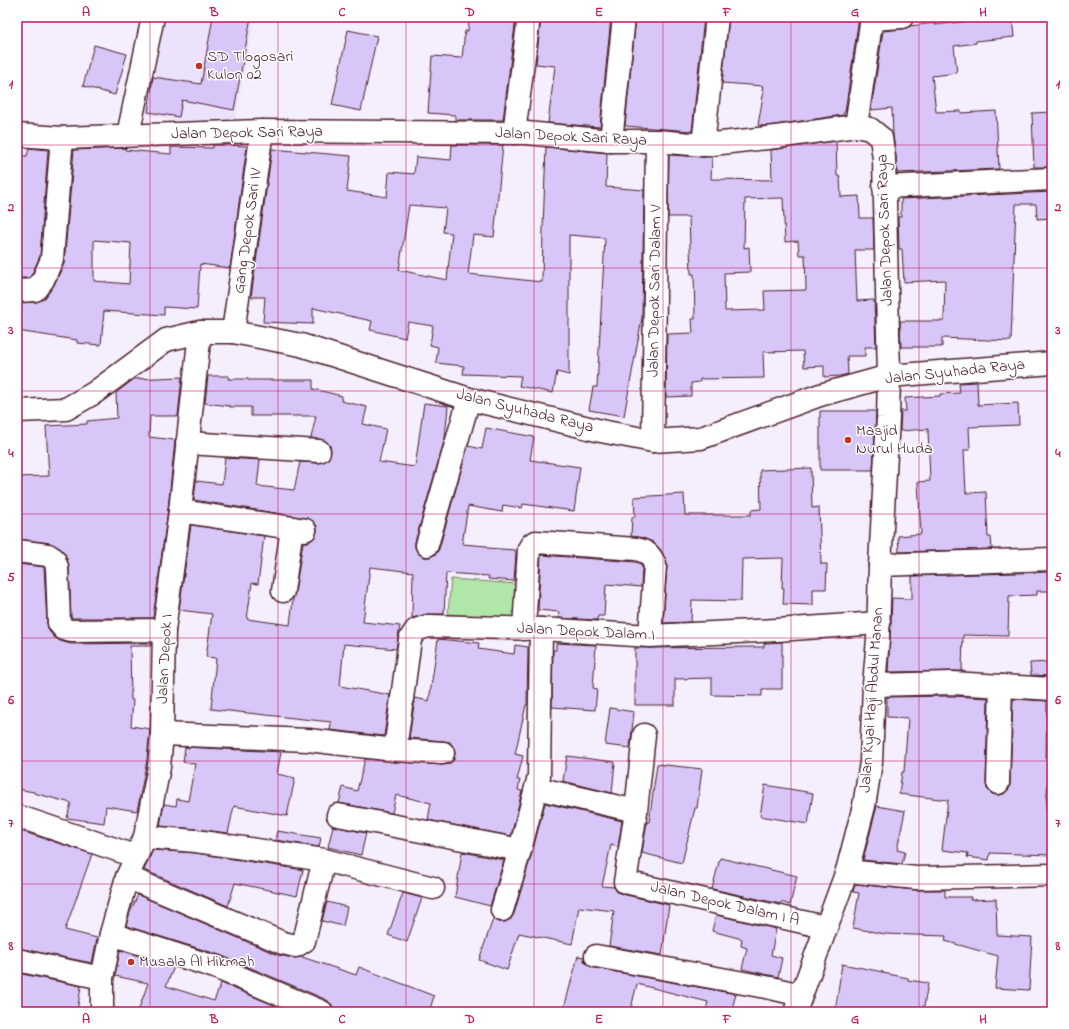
<svg xmlns="http://www.w3.org/2000/svg" width="1069" height="1029" font-family="'Indie Flower',sans-serif">
  <style>
    .built { fill: #ece2fc }
    .green { fill: #b1e6a9; stroke: #7e826a }
    .building { fill: #d9c6f8; stroke: #4a1f2b; fill-rule: evenodd }
    .lines { fill: none; stroke-linecap: round; stroke-linejoin: round }
    .street-casing { stroke: #4a1f2b; stroke-width: 25 }
    .secondary-casing { stroke: #4a1f2b; stroke-width: 25 }
    .street { stroke: #fff; stroke-width: 22 }
    .secondary { stroke: #fff; stroke-width: 22 }
    .grid { fill: none; stroke: #c2185b; stroke-width: 1; stroke-opacity: 0.55 }
    .poi-dot { fill: #c8321e; stroke: #fff; stroke-width: 1.5 }
    .labels { text-anchor: middle; dominant-baseline: central; stroke-width: 3; stroke-linejoin: round; paint-order: stroke }
    .poi-label { font-size: 16px; fill: #4a1f2b; stroke: #fff; text-anchor: start }
    .street-label { font-size: 16px; fill: #4a1f2b; stroke: #fff }
    .neatline { fill: none; stroke: #c2185b; stroke-width: 1.5 }
    .grid-label { font-size: 13px; text-anchor: middle; font-weight: bold; fill: #c2185b }
  </style>
  <rect width="100%" height="100%" fill="#f4eefd"/>
  <filter id="ink" filterUnits="userSpaceOnUse"><feTurbulence type="fractalNoise" baseFrequency=".025" numOctaves="2"/><feDisplacementMap in="SourceGraphic" scale="8" xChannelSelector="R" yChannelSelector="G"/><feConvolveMatrix kernelMatrix="1 2 1 2 8 2 1 2 1" color-interpolation-filters="sRGB"/></filter>
  <g filter="url(#ink)">
    <path class="built" d="M162 17H254L233 131 144 114Z"/>
    <path class="green" d="M451 579 517 584 514 619 448 614Z"/>
    <g class="building">
      <path d="M213 17H251L234 110 182 100 179 117 148 112 153 77 201 84Z"/>
      <path d="M469 17H516L503 120H455V115L428 113 432 56 462 58 465 31H468Z"/>
      <path d="M541 17H611L600 127 548 123 555 66 536 64Z"/>
      <path d="M636 17H704L692 131 625 126Z"/>
      <path d="M729 17H859L845 112H844L843 115 774 125 764 126 758 125 764 90H762L763 86 722 83Z"/>
      <path d="M1004 17H1012L1014 37 976 41V43L954 46 957 73 932 76 936 112 961 111V113L996 111 999 169 897 173 896 156 893 135 892 108 871 110 883 31 903 29 910 26 935 23V25Z"/>
      <path d="M348 30 377 36 361 111 332 105Z"/>
      <path d="M94 45 127 54 115 95 83 86Z"/>
      <path d="M1052 112V167H1034L1032 113Z"/>
      <path d="M836 141 837 176H840L841 197 859 196 860 218H873L874 250H855L857 301 874 300 876 347H865V356H847L848 374 840 376 824 377V366L804 367 803 351 763 352 764 378 700 379V382L691 383V396L666 397 667 334 693 333 692 319H695L694 274H691L689 217H668L669 155 702 157H712L711 179 772 180 771 150ZM783 198 785 242 798 241 799 255H805L806 290 764 291 765 310 725 311 724 273 750 272 749 247 744 248 745 199Z"/>
      <path d="M213 145H229L247 146 230 268 200 264 197 309 164 307V315L104 311 101 345 77 343V340L17 331V303L36 302 45 298 54 285 64 264 74 150 125 148V150L171 154V147L213 148ZM94 240 131 243 129 284 94 281Z"/>
      <path d="M452 145H503L494 237 473 235 468 274 542 282 543 228 546 147 607 153 606 187 644 190 642 318 624 416 589 410 593 387H597L605 238 569 235V375L557 372 553 393 519 386 521 376 463 374 464 366 436 363 438 347 430 345 433 326 408 322 405 338 370 330 372 321 313 308V324L263 322 265 297H251L272 149 351 156 347 191 387 197 389 172 414 174 416 157 451 160ZM409 205 446 208 443 232 452 233 447 280 399 270Z"/>
      <path d="M29 148 48 150 40 256 32 274 29 278H17V155L27 156Z"/>
      <path d="M1052 192V218L1037 219 1036 204H1016L1011 341 942 338V347H901L900 321H944L945 280 904 282 902 249H899L898 217H901V199Z"/>
      <path d="M208 376H229L228 379H248V380H313V389L342 396 341 401 367 407 363 424 386 429 379 462 415 467 424 403 448 406 445 438 415 542V548L418 553 424 557H430L436 554 439 549 468 446 482 449 486 428 534 437 530 460 580 467 574 511 523 504 522 508 503 505 502 512 468 506 462 544 487 546V548L515 550V551L516 552 514 581 488 579 489 576 446 573 444 614H428L412 618 413 572 370 567 363 622 400 626 396 649 344 644 340 686 390 695 384 736 330 730 331 722 211 709 216 658 206 657 212 614 179 610 191 525 264 536 258 584 252 583 247 619 290 625 293 599 295 593 303 542H309L314 538 317 531V526L313 521 307 518 194 500 196 481 222 484 225 458 260 460 257 486 294 490 300 462 318 463 324 462 329 458 331 451 330 446 326 441 320 439 311 438 316 416H251V407H230V406L205 403Z"/>
      <path d="M182 377 178 416H150L149 437 175 440 168 509 153 618H71L69 567 65 554 61 549 50 543 17 539V477L49 476 46 426 87 424V421L117 418 116 393 134 379Z"/>
      <path d="M977 382 978 405 1018 403 1019 425 969 427 970 450H964L966 493 986 492 988 537H991L992 549 899 552 898 536 921 534 918 482 930 481 928 429 900 431 901 411H906L905 398 940 396V394L960 393 959 383Z"/>
      <path d="M820 411H876L873 470H820Z"/>
      <path d="M811 468 812 508 819 507 821 564H827L826 589H813V605L783 604 784 588H782L783 558 742 559 741 601 692 600 691 622 663 623 667 566 666 560 660 549 653 542 643 538 631 536 632 517H635L634 497 684 494 685 515H751V510L761 509 760 470Z"/>
      <path d="M541 555 636 562 640 564 642 567 641 587 606 584 604 616H598L597 620 558 618 559 612 538 610Z"/>
      <path d="M17 564 44 567 47 624 49 631 54 637 60 641 71 644 151 643V646H130L131 700H133L131 726 150 729 147 760 137 811 106 806 104 823 67 818 71 803 34 793V792L17 789Z"/>
      <path d="M1052 572V591H1037V595L1009 596 1008 636 963 635 962 671 888 672 891 623 892 598 912 599V576Z"/>
      <path d="M438 639 479 643 478 649 514 654 515 645 528 647 527 705H526L515 754 523 756 517 780H520L518 790 522 791 511 836 428 820 431 803 396 795 392 813 339 803 343 787 357 791 365 759 442 765 449 764 454 760 455 753 454 748 450 742 444 741 409 738 415 699V698L429 701Z"/>
      <path d="M782 642V689H762V696L712 695V678L675 679V705H635V648L764 647V643Z"/>
      <path d="M556 643 596 645 593 688 597 689 595 710 552 707 553 650H556Z"/>
      <path d="M1052 662V676L1031 675 1030 663Z"/>
      <path d="M952 696 988 698 986 783 987 789 992 794 997 795 1004 794 1009 789 1010 784 1013 699 1047 701 1046 759 1049 760 1046 811 1052 812V855L990 853 989 860 967 857 968 853 942 850 948 800 899 794 902 772H904L908 718 887 717V697Z"/>
      <path d="M610 708 634 712 630 748 605 745Z"/>
      <path d="M185 747 281 752 277 774 295 778 287 816 234 806 228 833 197 829 160 826 164 804 176 806 177 799 188 801 195 764 183 762Z"/>
      <path d="M567 756 615 762 612 793 563 781Z"/>
      <path d="M657 764 702 769 697 808H695L682 863 642 853 647 822H649Z"/>
      <path d="M765 785 813 793 808 824 760 816Z"/>
      <path d="M545 803 622 821 618 847 611 845 602 886 614 887 617 892 622 894 669 905 662 955 609 946 614 911 579 907 572 944 519 933 507 970 479 960 493 919 499 922H505L511 919 514 914 532 853Z"/>
      <path d="M877 806 905 811 897 850 905 852 902 864 863 860Z"/>
      <path d="M333 826 366 833 361 855 328 847Z"/>
      <path d="M17 831 24 832 92 854 65 930 97 938 92 963 17 948Z"/>
      <path d="M277 831 321 838 319 847 275 840Z"/>
      <path d="M153 850 195 853 303 870 297 896 235 883 228 906 144 870Z"/>
      <path d="M462 852 504 860 490 906 455 897Z"/>
      <path d="M720 858 797 876 790 905 781 902V904L712 889Z"/>
      <path d="M855 884 915 890H945V897H971L970 900 996 899 997 935 1032 937 1029 990 995 988 998 956 945 941 946 936 885 934 853 928 859 893 853 892Z"/>
      <path d="M403 893 422 898 407 942 388 935Z"/>
      <path d="M138 895 278 955 293 958 302 957 356 975 359 967 434 996 429 1012H334L332 1005 327 1000 220 955 126 926 130 912Z"/>
      <path d="M327 902 347 907 343 926 322 921Z"/>
      <path d="M716 915 776 929 771 955 782 958 778 977 742 969 747 948 741 946 742 939 712 931Z"/>
      <path d="M120 950 174 967 166 986 214 1001 221 983 290 1012H138L148 983 115 976Z"/>
      <path d="M578 956 584 957V961L588 965 594 968 736 994 731 1012H705L708 1002 637 984 630 1012H563Z"/>
      <path d="M842 964 883 972V973L908 978V980L928 983 923 1012H835Z"/>
      <path d="M17 973 81 986 77 1012H17Z"/>
    </g>
    <g class="lines">
      <g class="street-casing">
        <g id="street">
          <path d="M871 19 902 17"/>
          <path d="M856 126 872 17"/>
          <path d="M514 133 529 17"/>
          <path d="M17 135 62 138 262 131 526 133 611 141H657L703 145 776 137 856 126 870 129 881 138 884 158 889 376 888 418 880 565 878 639 874 685 871 762 864 806 847 871 795 1012"/>
          <path d="M128 135 153 17"/>
          <path d="M611 141 624 17"/>
          <path d="M703 145 717 17"/>
          <path d="M884 187 1052 179"/>
          <path d="M17 291 35 290 43 280 52 259 62 138"/>
          <path d="M233 332 262 131"/>
          <path d="M653 441 657 141"/>
          <path d="M187 443 319 451"/>
          <path d="M180 511 305 530"/>
          <path d="M427 545 469 399"/>
          <path d="M17 551 48 555 54 559 57 567 59 623 64 629 71 631 164 630"/>
          <path d="M880 565 1052 559"/>
          <path d="M283 591 292 528"/>
          <path d="M524 629 529 549 532 544 536 542 636 549C648 552 650 554 655 565L650 636"/>
          <path d="M874 685 952 683 1052 689"/>
          <path d="M162 734 308 740 395 750 443 753"/>
          <path d="M644 735 636 811 625 882 825 927"/>
          <path d="M395 750 410 639 416 630 428 626 541 629 650 636 777 630 879 623"/>
          <path d="M998 783 1001 686"/>
          <path d="M536 788 636 811"/>
          <path d="M338 815 520 850 539 776 541 629"/>
          <path d="M17 816 135 856"/>
          <path d="M145 837 196 841 324 860 433 888"/>
          <path d="M847 871 916 878 1052 875"/>
          <path d="M127 877 283 943 296 946 304 941 324 860"/>
          <path d="M502 910 520 850"/>
          <path d="M111 934 215 967 322 1012"/>
          <path d="M596 956 771 988 801 995"/>
          <path d="M17 960 102 978"/>
          <path d="M102 1012V978L111 934 127 877 145 837 159 767 162 734 164 630 180 511 200 332"/>
        </g>
      </g>
      <g class="secondary-casing">
        <path id="secondary" d="M17 411 66 409 94 393 166 340 200 332H233L301 345 469 399 601 431 653 441 701 438 820 395 889 376 1052 363"/>
      </g>
      <use href="#street" class="street"/>
      <use href="#secondary" class="secondary"/>
    </g>
  </g>
  <path class="grid" d="M150 17V1012M278 17V1012M406 17V1012M534 17V1012M663 17V1012M791 17V1012M919 17V1012M17 145H1052M17 268H1052M17 391H1052M17 514H1052M17 638H1052M17 761H1052M17 884H1052"/>
  <g class="poi-dot">
    <circle cx="199" cy="66" r="4"/>
    <circle cx="848" cy="440" r="4"/>
    <circle cx="131" cy="962" r="4"/>
  </g>
  <g class="labels">
    <g class="poi-label">
      <text x="207" y="57">SD Tlogosari<tspan x="207" dy="18">Kulon 02</tspan></text>
      <text x="856" y="431">Masjid<tspan x="856" dy="18">Nurul Huda</tspan></text>
      <text x="139" y="962">Musala Al Hikmah</text>
    </g>
    <g class="street-label">
      <text transform="translate(247 133) rotate(-1)">Jalan Depok Sari Raya</text>
      <text transform="translate(571 137) rotate(3)">Jalan Depok Sari Raya</text>
      <text transform="translate(885 230) rotate(-92)">Jalan Depok Sari Raya</text>
      <text transform="translate(248 231) rotate(-82)">Gang Depok Sari IV</text>
      <text transform="translate(655 291) rotate(-89)">Jalan Depok Sari Dalam V</text>
      <text transform="translate(955 372) rotate(-6)">Jalan Syuhada Raya</text>
      <text transform="translate(525 411) rotate(14)">Jalan Syuhada Raya</text>
      <text transform="translate(586 632) rotate(3)">Jalan Depok Dalam I</text>
      <text transform="translate(165 659) rotate(-87)">Jalan Depok I</text>
      <text transform="translate(872 700) rotate(-86)">Jalan Kyai Haji Abdul Manan</text>
      <text transform="translate(725 904) rotate(13)">Jalan Depok Dalam I A</text>
    </g>
  </g>
  <rect width="1069" height="1029" fill="none" stroke="#fff" stroke-width="44"/>
  <rect x="22" y="22" width="1025" height="985" class="neatline"/>
  <g class="grid-label">
    <text x="86" y="16">A</text>
    <text x="214" y="16">B</text>
    <text x="342" y="16">C</text>
    <text x="470" y="16">D</text>
    <text x="599" y="16">E</text>
    <text x="727" y="16">F</text>
    <text x="855" y="16">G</text>
    <text x="983" y="16">H</text>
    <text x="11" y="88">1</text>
    <text x="1058" y="88">1</text>
    <text x="11" y="211">2</text>
    <text x="1058" y="211">2</text>
    <text x="11" y="334">3</text>
    <text x="1058" y="334">3</text>
    <text x="11" y="457">4</text>
    <text x="1058" y="457">4</text>
    <text x="11" y="581">5</text>
    <text x="1058" y="581">5</text>
    <text x="11" y="704">6</text>
    <text x="1058" y="704">6</text>
    <text x="11" y="827">7</text>
    <text x="1058" y="827">7</text>
    <text x="11" y="950">8</text>
    <text x="1058" y="950">8</text>
    <text x="86" y="1023">A</text>
    <text x="214" y="1023">B</text>
    <text x="342" y="1023">C</text>
    <text x="470" y="1023">D</text>
    <text x="599" y="1023">E</text>
    <text x="727" y="1023">F</text>
    <text x="855" y="1023">G</text>
    <text x="983" y="1023">H</text>
  </g>
</svg>
